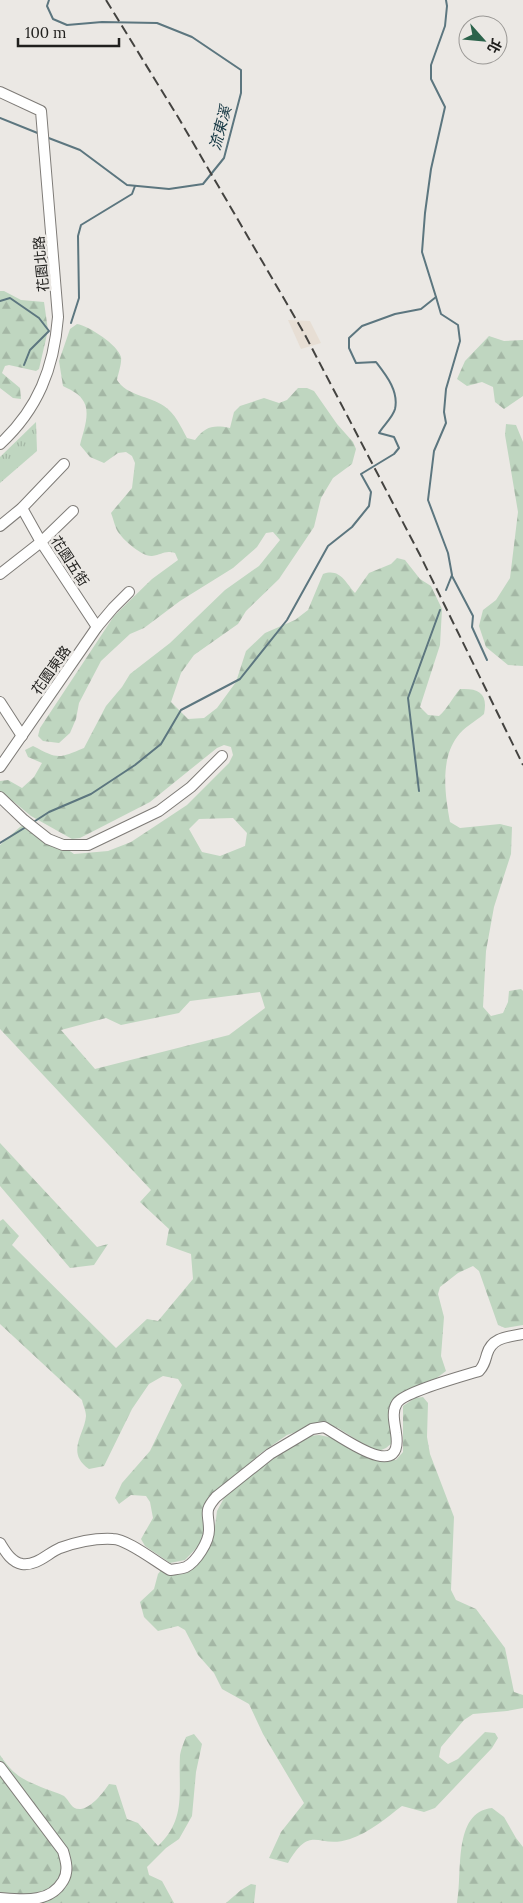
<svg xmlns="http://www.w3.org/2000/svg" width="523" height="1903" font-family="Lora,'Noto Sans TC',serif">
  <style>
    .built { fill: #e7ded4 }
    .grass { fill: url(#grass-tufts) }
    .forest { fill: url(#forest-firs); fill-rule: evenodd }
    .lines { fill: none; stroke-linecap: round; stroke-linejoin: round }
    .stream { stroke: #5c767f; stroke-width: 2 }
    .minor-casing { stroke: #7e7b77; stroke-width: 12 }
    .minor { stroke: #fff; stroke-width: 10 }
    .rail { stroke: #444340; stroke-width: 2; stroke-dasharray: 10 5; stroke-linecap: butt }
    .labels { text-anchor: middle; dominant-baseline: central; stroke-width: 5; stroke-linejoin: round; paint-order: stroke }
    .street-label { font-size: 14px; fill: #21201e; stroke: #ebe8e4 }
    .water-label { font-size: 15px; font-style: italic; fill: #113440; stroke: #ebe8e4 }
  </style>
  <defs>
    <pattern id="grass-tufts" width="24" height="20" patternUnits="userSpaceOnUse" patternTransform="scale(1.25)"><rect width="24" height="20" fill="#bfd6c0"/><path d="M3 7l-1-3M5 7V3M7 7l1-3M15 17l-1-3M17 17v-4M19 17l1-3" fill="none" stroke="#a4b7a5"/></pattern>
    <pattern id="forest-firs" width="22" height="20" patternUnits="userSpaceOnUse" patternTransform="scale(1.25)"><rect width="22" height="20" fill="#bfd6c0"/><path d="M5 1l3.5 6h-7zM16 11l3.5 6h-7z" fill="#a4b7a5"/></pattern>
  </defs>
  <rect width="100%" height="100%" fill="#ebe8e4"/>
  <path class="built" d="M288 320 310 321 321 343 301 349Z"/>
  <path class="grass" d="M36 422 37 451 0 483V457Z"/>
  <g class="forest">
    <path d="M0 291H4L21 300 44 302 48 330 39 369 36 371 9 365 5 366 2 373 20 388 21 399 13 398 0 388Z"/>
    <path d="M77 324C89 326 118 345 121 357 122 363 118 374 117 380 127 396 150 396 164 406 175 413 181 427 187 438L195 440C206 426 213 425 230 428L234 412 240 406 264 398 279 403 287 400 298 388H307L314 391 337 424 353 442 356 449 352 464 333 478 321 498 314 527 279 579 246 611 238 624 194 655 181 673 171 702 188 719 204 718 217 708 236 682 246 651 265 633 295 620 308 610 323 574C340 568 345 582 355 593L369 573 391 564 397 558 405 560 420 579 431 586 442 609 440 645 420 707 428 715 439 716C448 708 452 698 460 689 480 688 488 694 484 714 476 721 463 728 457 737 440 760 445 795 450 822L460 828 500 824 512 827 511 854 494 907 486 951 483 1007 491 1016 503 1013 508 1002 509 991 521 989 523 991V1325L505 1328 498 1325 479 1271 473 1266 458 1273 440 1287 438 1294 444 1317 441 1356 446 1371 434 1380 398 1396 392 1443 386 1448 379 1451 371 1449 338 1428 323 1423 287 1435 261 1453 225 1486 208 1511 207 1527 202 1542 185 1560 170 1563 145 1546 141 1539 153 1518 150 1502 146 1496 131 1495 119 1504 115 1498 122 1483 150 1451 182 1385 178 1379 163 1376 149 1384 132 1409 104 1466 89 1469C65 1453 85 1433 86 1416 86 1411 83 1405 82 1400L0 1324V1221L3 1219 19 1236 12 1245 116 1348 147 1319 158 1321 193 1279 191 1254 166 1245 169 1229 140 1202 151 1190 0 1029V845L20 827 27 823 34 826 74 854 108 851 131 842 187 805 229 763 233 755 231 747 224 745 217 748 150 802 80 838 72 839 31 816 14 802 0 796V781L8 780 22 788 34 777 42 763 28 757 25 750 33 746C58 759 58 759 84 748L106 706 122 687 130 674 170 643 225 590 259 566 280 540 273 532 266 533 257 547 233 568 180 601 144 628 130 634 101 661 79 703 76 719 70 733 59 743 43 741 38 736 40 728 114 616 152 579 178 560 175 553C164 550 162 555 152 556 142 557 119 537 116 528 114 523 113 518 111 513L132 488 135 463 132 456 126 452 118 453 104 463 90 457 80 445C83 432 92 411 82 399 78 393 69 389 63 386L59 361 70 329ZM233 818 247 833 245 846 220 856 202 852 189 829 199 819ZM260 992 265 1008 229 1035 95 1069 61 1030 106 1018 121 1025 179 1013 190 1001Z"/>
    <path d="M489 336 504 341 523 340V396L504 409 495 402 493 387 482 382 467 386 457 379 465 361Z"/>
    <path d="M506 424 516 425 523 442V666L508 665 486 647 479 626 483 610 496 600 510 578 518 512 505 435Z"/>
    <path d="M0 1143 97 1247 108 1244 94 1265 70 1268 0 1186Z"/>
    <path d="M423 1397 428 1403 427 1437 430 1454 454 1517 451 1590 456 1600 476 1609 505 1648 514 1692 523 1695V1708L507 1711 473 1714 464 1720 441 1747 439 1757 448 1764 458 1759 485 1732 495 1733 498 1738 492 1748 435 1808 424 1812 402 1806C386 1818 369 1833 350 1839 317 1850 312 1822 288 1863L269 1858 281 1832 304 1803 263 1734 249 1704 222 1689 214 1673 198 1655 185 1630 178 1626 158 1631 144 1617 140 1602 154 1589 158 1574 162 1569 189 1567 203 1554 214 1534 217 1511 224 1498 280 1450 308 1436 319 1435 334 1438 380 1458 396 1460 403 1452V1406L415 1398Z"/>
    <path d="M194 1734 202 1744 196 1772 192 1816 179 1839 166 1848 147 1867 149 1875 162 1881 174 1903H0V1755C15 1777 22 1779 46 1789 51 1791 59 1793 64 1796 70 1801 71 1810 81 1809 92 1807 103 1793 109 1784L116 1785 127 1819 138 1823 158 1846C187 1819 178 1790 180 1755 181 1749 184 1742 186 1737Z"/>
    <path d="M492 1808 504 1817 516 1838 523 1847V1903H457C463 1874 452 1812 492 1808Z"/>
    <path d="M251 1884 256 1885 254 1903H226L241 1890Z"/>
  </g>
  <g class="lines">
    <g class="stream">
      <path d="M0 118 40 134"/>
      <path d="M46 137 80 150 127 185 169 189 203 184 224 158 241 93V70L192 37 157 23 102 22 67 25 53 19 47 6 49 0"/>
      <path d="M436 297 441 314 458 325 460 341 446 389 444 412 446 423 434 451 428 500 448 553 452 575 446 590"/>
      <path d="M0 301 10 298 39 318 49 331 30 350 24 365"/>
      <path d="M71 323 79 298 78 236 81 225 132 194 135 186"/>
      <path d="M452 576 473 616 472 627 487 660"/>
      <path d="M419 791 408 698 440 610"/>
      <path d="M32 823 49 812 91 794 135 765 161 744 181 710 240 679 287 620 328 546 352 527 369 506 371 492 361 474 394 454 399 448 394 437 379 433C383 426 393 417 395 409 399 391 386 375 376 362L356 363 349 348V338L362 326 395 314 421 309 436 297 422 252 425 213 431 169 445 107 431 79V65L445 26 447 6 446 0"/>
      <path d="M0 843 26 827"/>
    </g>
    <g class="minor-casing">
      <g id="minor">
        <path d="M0 92 41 111 58 317C54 368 38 409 0 444"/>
        <path d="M22 508 41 542 97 627"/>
        <path d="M0 526 22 508 64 464"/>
        <path d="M0 574 41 542 73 511"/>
        <path d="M0 702 22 736"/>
        <path d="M0 767 97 627 113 608 129 592"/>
        <path d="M0 797 24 820 48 839 63 845H88L159 811 191 787 222 756"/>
        <path d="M0 1543C5 1551 11 1562 22 1564 37 1566 48 1553 60 1548 77 1542 95 1538 113 1539 127 1539 156 1562 170 1570 175 1569 181 1569 186 1567 196 1562 209 1542 209 1530 209 1513 203 1512 216 1497L270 1454 312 1429 324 1427C342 1437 404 1484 396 1433 395 1424 391 1412 397 1403 404 1392 463 1376 479 1371 484 1366 485 1361 487 1354 492 1337 508 1337 523 1334"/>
        <path d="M0 1767 63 1851C66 1861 69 1871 63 1881 50 1903 25 1900 0 1898"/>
      </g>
    </g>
    <use href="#minor" class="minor"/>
    <path class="rail" d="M106 0 178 117 304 333 420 555 523 765"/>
  </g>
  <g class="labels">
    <g class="street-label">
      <text transform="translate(41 264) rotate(-95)">花園北路</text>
      <text transform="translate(70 561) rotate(57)">花園五街</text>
      <text transform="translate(51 670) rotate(-55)">花園東路</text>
    </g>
    <g class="water-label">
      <text transform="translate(220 128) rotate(-75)">流東溪</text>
    </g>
  </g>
  <g transform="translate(483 40) rotate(117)"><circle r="24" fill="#ebe8e4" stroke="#9a9895"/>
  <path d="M0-4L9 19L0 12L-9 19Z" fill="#2c634b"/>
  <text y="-8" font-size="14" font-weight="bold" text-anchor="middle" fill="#21201e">北</text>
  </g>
  <path d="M18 38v8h101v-8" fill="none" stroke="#21201e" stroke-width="2.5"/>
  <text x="25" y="38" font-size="15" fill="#21201e" stroke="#ebe8e4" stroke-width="4" paint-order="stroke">100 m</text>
</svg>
